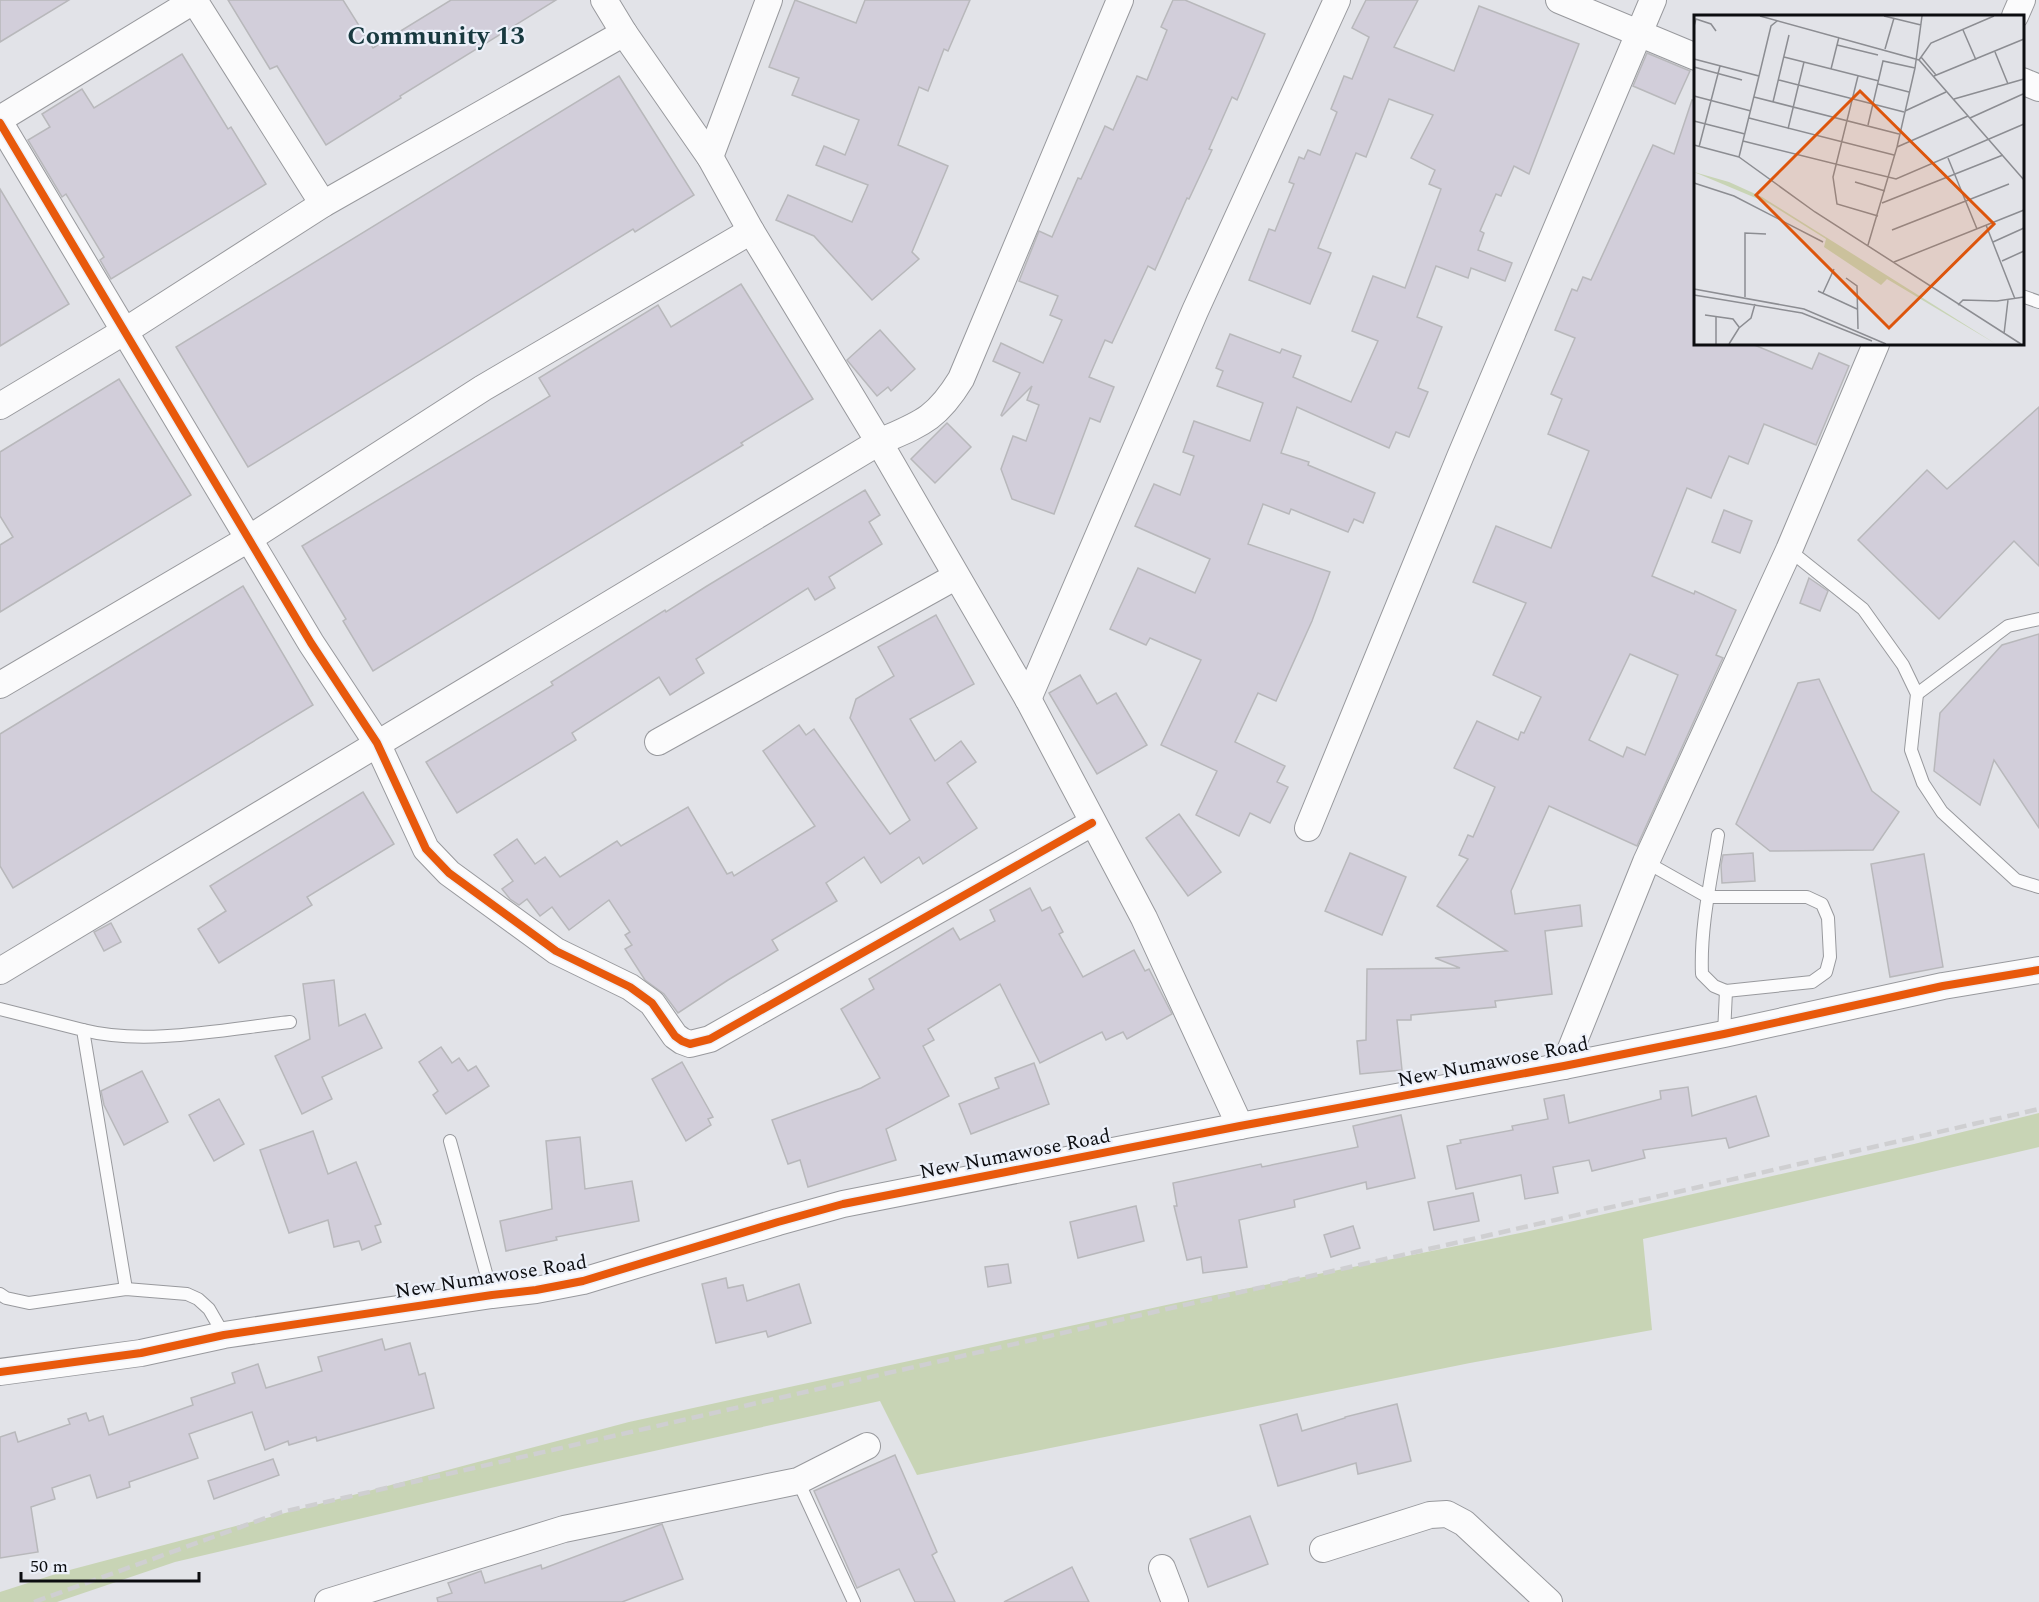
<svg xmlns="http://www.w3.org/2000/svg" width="2039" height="1602" font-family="Spectral,serif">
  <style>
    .green { fill: #c8d4b5 }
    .building { fill: #d2ceda; stroke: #b8b8bb; stroke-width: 1.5; fill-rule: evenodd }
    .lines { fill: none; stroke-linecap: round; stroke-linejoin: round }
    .service-casing { stroke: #98999d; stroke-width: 14 }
    .minor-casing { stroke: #98999d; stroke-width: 28 }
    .service { stroke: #fbfbfc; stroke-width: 12 }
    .minor { stroke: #fbfbfc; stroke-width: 26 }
    .rail { stroke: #cfcfd1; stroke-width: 4.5; stroke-dasharray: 12 6; stroke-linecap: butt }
    .cycleway-casing { stroke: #ecf0f9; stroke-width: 11 }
    .cycleway { stroke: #e8590c; stroke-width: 8 }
    .labels { text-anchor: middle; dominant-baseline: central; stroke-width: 4.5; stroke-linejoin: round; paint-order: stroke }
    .street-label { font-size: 20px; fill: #0c0d10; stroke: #ecf0f9 }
    .district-label { font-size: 26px; font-weight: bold; fill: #18393f; stroke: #ecf0f9 }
    .inset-road { fill: none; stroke: #8c8d92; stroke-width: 1.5 }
    .view { fill: #dd550c; fill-opacity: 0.15; stroke: #dd550c; stroke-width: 3 }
    .inset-edge { fill: none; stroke: #0c0d10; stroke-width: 3 }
  </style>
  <rect width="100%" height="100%" fill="#e2e3e8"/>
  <path class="green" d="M2039 1113V1147L1643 1239 1652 1330 1470 1363 917 1475 880 1401 568 1470 175 1562 57 1602H0V1592L62 1572 629 1422 1171 1304 1525 1232 1914 1144Z"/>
  <g class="building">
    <path d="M0 0H69L0 42Z"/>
    <path d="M228 0H343L373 48 451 0H556L400 96 401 98 326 145 277 66 270 69Z"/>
    <path d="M795 0 856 23 865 0H970L948 51 944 49 928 91 919 87 898 145 948 166 912 252 919 259 872 300 814 236 776 220 788 195 852 222 868 185 816 165 824 146 845 155 859 120 792 95 799 78 769 67Z"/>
    <path d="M1173 0H1185L1265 34 1237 100 1232 97 1209 149 1212 150 1189 199 1187 198 1155 270 1148 266 1112 343 1105 340 1089 377 1114 387 1100 422 1090 418 1054 514 1012 499 1001 469 1013 436 1026 441 1039 405 1027 400 1032 386 1002 416 1001 415 1020 373 993 361 1001 343 1043 363 1062 320 1050 315 1058 296 1019 281 1039 231 1052 237 1078 178 1081 179 1105 126 1113 130 1137 76 1147 80 1167 30 1161 27Z"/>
    <path d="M1366 0H1418L1394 47 1454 71 1479 6 1579 44 1529 174 1514 166 1501 196 1496 194 1480 231 1484 233 1478 250 1512 263 1505 281 1471 268 1468 278 1436 266 1417 317 1442 327 1418 388 1428 392 1409 437 1396 432 1389 448 1297 407 1281 453 1309 462 1308 465 1375 493 1363 523 1354 519 1348 532 1291 509 1289 514 1263 504 1262 507 1248 544 1330 572 1312 621 1276 701 1258 693 1235 742 1285 766 1277 782 1288 787 1270 823 1250 813 1239 836 1196 815 1217 771 1161 745 1201 660 1150 638 1146 645 1110 629 1138 568 1195 593 1210 559 1135 526 1154 484 1180 495 1194 456 1183 452 1194 421 1250 441 1263 403 1217 386 1223 371 1216 368 1230 334 1280 353 1282 349 1301 356 1293 377 1351 402 1378 341 1352 331 1373 276 1405 288 1441 189 1429 184 1435 170 1411 158 1433 115 1389 99 1366 157 1356 153 1318 248 1331 253 1310 304 1249 280 1269 229 1275 231 1294 184 1289 182 1299 157 1304 159 1308 150 1320 155 1337 112 1331 109 1344 76 1352 79 1369 37 1352 28Z"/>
    <path d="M1647 53 1690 71 1675 104 1633 86Z"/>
    <path d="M182 54 228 129 231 127 266 184 111 279 100 260 104 257 66 194 62 197 28 140 50 127 42 114 82 89 94 108Z"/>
    <path d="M619 76 694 195 635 232 633 229 248 467 176 347Z"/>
    <path d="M1692 100 1695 101V344H1752L1812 369 1819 353 1849 366 1816 445 1764 424 1748 464 1729 456 1711 498 1687 488 1652 576 1694 594 1695 591 1736 610 1716 655 1723 658 1720 664 1637 846 1549 806 1511 891 1515 914 1580 905 1582 926 1545 931 1552 994 1495 1001 1496 1007 1411 1015V1020H1397L1402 1070 1360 1074 1357 1041 1366 1040 1367 969 1460 968 1435 958 1507 951 1437 906 1468 859 1459 855 1468 835 1473 837 1495 787 1454 768 1477 721 1518 740 1521 732 1524 733 1541 697 1493 675 1526 603 1473 582 1496 526 1551 548 1589 451 1548 434 1562 399 1551 394 1575 338 1555 330 1572 289 1577 291 1583 277 1591 280 1653 145 1674 154ZM1630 654 1678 675 1645 755 1627 747 1623 757 1589 740Z"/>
    <path d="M0 189 69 304 0 346Z"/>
    <path d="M741 284 813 399 741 443 743 445 373 671 343 621 346 619 302 546 550 396 539 378 658 305 671 327Z"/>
    <path d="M880 330 915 369 891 391 888 387 877 396 847 360Z"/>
    <path d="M119 379 191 495 0 612V545L13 537 0 516V452Z"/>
    <path d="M2039 407V566L2014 541 1939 619 1858 540 1927 470 1947 489Z"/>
    <path d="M947 423 971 447 935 483 911 459Z"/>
    <path d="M865 490 880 515 869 522 882 544 829 577 835 588 815 600 808 588 696 659 704 673 670 695 659 677 572 733 576 740 457 813 426 762 553 685 551 682 665 610 666 612 707 586Z"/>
    <path d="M1724 510 1752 521 1740 553 1712 542Z"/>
    <path d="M1809 578 1828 591 1820 611 1800 603Z"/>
    <path d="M243 586 313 705 13 888 0 866V734Z"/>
    <path d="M936 615 974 684 910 719 935 761 961 741 976 762 947 783 977 828 923 864 919 857 881 883 864 857 826 883 837 901 772 940 778 950 728 980 678 1013 664 994 645 980 625 949 632 945 625 935 630 932 609 900 569 930 552 907 540 916 527 899 519 905 510 899 502 889 513 881 494 855 517 839 535 864 545 857 560 877 617 841 621 846 688 807 727 874 732 872 734 876 815 826 763 751 799 725 806 735 814 729 890 834 910 820 850 718 856 699 894 676 878 647Z"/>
    <path d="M2039 634V828L1994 760 1980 805 1934 771 1940 713 2002 645Z"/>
    <path d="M1080 675 1097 704 1116 693 1147 745 1097 774 1049 693Z"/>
    <path d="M1819 679 1872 791 1899 812 1873 850 1770 851 1736 824 1798 683Z"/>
    <path d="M363 792 394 844 307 897 312 905 219 963 198 929 226 911 210 886Z"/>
    <path d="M1179 814 1221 872 1188 896 1146 838Z"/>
    <path d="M1350 853 1406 877 1382 935 1325 911Z"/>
    <path d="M1753 853 1755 881 1722 883 1721 865 1723 855Z"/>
    <path d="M1924 854 1943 967 1890 977 1871 864Z"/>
    <path d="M1030 888 1042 911 1050 907 1063 932 1059 934 1083 977 1134 950 1145 971 1149 969 1172 1014 1127 1039 1123 1032 1106 1040 1102 1032 1040 1063 1000 984 928 1029 934 1040 923 1046 949 1096 886 1129 896 1160 808 1187 800 1160 788 1164 772 1120 861 1088 880 1078 841 1009 874 989 869 979 953 928 960 940 995 921 990 910Z"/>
    <path d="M111 923 121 942 104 951 94 932Z"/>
    <path d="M334 980 339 1026 365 1014 382 1048 322 1077 332 1099 302 1114 275 1056 310 1039 303 984Z"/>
    <path d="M441 1047 452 1063 459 1058 468 1071 476 1066 489 1086 446 1114 433 1095 438 1091 419 1062Z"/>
    <path d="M682 1062 713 1117 708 1119 711 1125 686 1141 652 1079Z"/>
    <path d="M1034 1063 1049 1104 971 1134 959 1104 999 1088 995 1078Z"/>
    <path d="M142 1071 168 1122 124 1145 104 1105 101 1091Z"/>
    <path d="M1688 1087 1692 1116 1756 1096 1769 1136 1729 1148 1726 1138 1643 1150 1645 1158 1592 1171 1589 1160 1553 1167 1558 1193 1525 1199 1521 1175 1456 1189 1447 1146 1461 1143 1460 1140 1513 1130 1512 1126 1548 1119 1544 1099 1564 1095 1569 1123 1661 1099 1660 1091Z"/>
    <path d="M219 1099 244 1144 214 1161 189 1115Z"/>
    <path d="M1401 1115 1415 1178 1367 1189 1366 1182 1294 1200 1295 1207 1239 1220 1247 1267 1203 1273 1201 1257 1187 1260 1174 1206H1177L1173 1183 1261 1164 1262 1167 1358 1147 1353 1126Z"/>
    <path d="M313 1131 328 1174 356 1162 381 1224 375 1226 381 1242 362 1250 359 1241 334 1247 328 1220 289 1233 260 1150Z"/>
    <path d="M580 1137 585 1189 632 1181 639 1221 556 1237 557 1240 506 1251 500 1221 552 1209 546 1141Z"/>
    <path d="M1473 1193 1479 1221 1434 1230 1428 1202Z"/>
    <path d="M1136 1206 1144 1241 1078 1258 1070 1222Z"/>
    <path d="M1353 1226 1360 1248 1331 1257 1324 1235Z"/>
    <path d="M1008 1264 1011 1283 988 1287 985 1267Z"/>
    <path d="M726 1278 728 1288 743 1285 747 1301 799 1284 811 1323 768 1337 766 1331 716 1343 702 1284Z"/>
    <path d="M382 1339 385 1350 410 1343 419 1375 425 1373 434 1408 317 1441 316 1437 289 1445 288 1441 265 1450 252 1412 189 1434 198 1458 129 1482 130 1487 97 1498 90 1475 52 1488 55 1499 31 1507 38 1552 0 1558V1437L15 1432 18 1442 70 1424 68 1419 86 1413 89 1421 103 1416 109 1435 193 1405 191 1398 235 1383 232 1373 258 1364 266 1388 322 1371 318 1357Z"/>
    <path d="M1397 1404 1411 1461 1358 1474 1356 1463 1278 1486 1260 1425 1297 1414 1302 1431 1345 1418V1417Z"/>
    <path d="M895 1455 937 1552 932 1555 955 1602H915L899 1569 857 1588 814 1491Z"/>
    <path d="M273 1459 279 1475 214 1499 208 1481Z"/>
    <path d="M1250 1516 1268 1564 1208 1587 1190 1539Z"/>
    <path d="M662 1524 683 1579 622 1602H438L437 1598 452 1593 448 1583 481 1571 485 1583 541 1565 542 1569Z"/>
    <path d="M1072 1567 1089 1602H1004Z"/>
  </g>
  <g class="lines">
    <g class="service-casing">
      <g id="service">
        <path d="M2022 296 2039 302"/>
        <path d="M1789 550 1863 609 1903 665 1917 694 1911 750 1923 783 1942 812 2016 880 2039 887"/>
        <path d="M1917 694 2008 626 2039 619"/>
        <path d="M1646 862 1708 897H1807L1822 904 1828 918 1830 957 1826 972 1812 982 1726 991 1714 986 1702 974C1700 927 1711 880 1718 835"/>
        <path d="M0 1009 83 1030 126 1289"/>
        <path d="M83 1030C145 1046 226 1029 290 1022"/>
        <path d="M1724 1034 1726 991"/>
        <path d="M450 1141 492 1295"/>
        <path d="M0 1294 6 1298 29 1303 126 1289 187 1294 198 1299 209 1309 224 1335"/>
        <path d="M798 1481 854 1602"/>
      </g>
    </g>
    <g class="minor-casing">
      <g id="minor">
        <path d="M194 0 323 204"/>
        <path d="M604 0 624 33 710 157 751 231 879 442 1028 699 1144 918 1240 1126"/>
        <path d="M1559 0 1696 57"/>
        <path d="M2015 16 2022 0"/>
        <path d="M2022 81 2039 88"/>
        <path d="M0 119 195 0"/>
        <path d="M0 123 311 643 377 743 426 849 449 873 556 951 630 987 652 1003 675 1036 682 1041 690 1044 710 1039 1092 823"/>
        <path d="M710 157 769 0"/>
        <path d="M0 406 125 331 323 204 624 33"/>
        <path d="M0 685 250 538 483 388 751 231"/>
        <path d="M1028 699 1195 311 1337 0"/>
        <path d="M658 742 955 577"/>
        <path d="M1308 828 1460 457 1653 0"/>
        <path d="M0 971 879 442C920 424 936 420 961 379L1120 0"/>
        <path d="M1564 1066 1646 862 1789 550 1876 344"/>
        <path d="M0 1372 141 1353 224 1335 492 1295 536 1290 583 1281 778 1222 843 1204 1240 1126 1564 1066 1724 1034 1943 986 2039 970"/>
        <path d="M1323 1549 1430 1515 1447 1514 1464 1523 1549 1602"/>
        <path d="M1162 1568 1175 1602"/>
        <path d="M328 1602 564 1529 798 1481 867 1446"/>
      </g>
    </g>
    <use href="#service" class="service"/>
    <use href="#minor" class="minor"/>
    <path class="rail" d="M34 1602 282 1512 2039 1109"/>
    <g class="cycleway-casing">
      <g id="cycleway">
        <path d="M0 123 311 643 377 743 426 849 449 873 556 951 630 987 652 1003 675 1036 682 1041 690 1044 710 1039 1092 823"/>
        <path d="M0 1372 141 1353 224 1335 492 1295 536 1290 583 1281 778 1222 843 1204 1240 1126 1564 1066 1724 1034 1943 986 2039 970"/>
      </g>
    </g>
    <use href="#cycleway" class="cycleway"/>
  </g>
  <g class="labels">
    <g class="street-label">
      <text transform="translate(1493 1062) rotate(-11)">New Numawose Road</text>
      <text transform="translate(1015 1154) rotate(-11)">New Numawose Road</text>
      <text transform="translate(491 1277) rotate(-9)">New Numawose Road</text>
    </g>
    <g class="district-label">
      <text x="436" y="36">Community 13</text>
    </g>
  </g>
  <g transform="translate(1694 15)">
    <rect width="330" height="330" fill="#e2e3e8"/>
    <path d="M0 157 35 167 68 182 302 329 193 264 187 270 130 232 132 224 76 189Z" fill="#c8d4b5"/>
    <path class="inset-road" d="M66 1 225 45 330 165M190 1 227 10M0 11 2 4 17 9 22 16M269 15 282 45M143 30 184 40M191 34 200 3M301 37 314 69M90 42 185 66M227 42 242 60M0 44 65 61 77 11 83 6M225 45 237 28 300 1M0 52 48 65M137 54 145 22M164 61 139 162 143 189 184 201M240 61 330 24M85 65 210 97M184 69 215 77M0 81 57 96M60 82 205 119M260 84 330 64M79 87 95 20M211 96 252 77M55 103 200 140M276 103 329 79M0 106 51 119M174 110 189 46 221 53M94 114 110 47M49 126 202 164 330 109M0 130 45 142M5 132 26 51M203 132 274 101M45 142 121 197 327 329M45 142 65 61M254 143 283 214M161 167 191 176M0 168 40 181 129 227M188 188 309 140M292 210 321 284M198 215 315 169M299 227 330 213M174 230 203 132 221 53 228 1M308 246 330 236M200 247 330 195M152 263 163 271 164 314M0 274 110 294 192 329M124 276 163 294M129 278 140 254M0 280 108 298 178 326M51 282V218L72 219M264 290 269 285 303 286 330 282M11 300 39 304 45 312M22 302V329M310 319 314 285M35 329 45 313 57 303 61 289"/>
    <path class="view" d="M166 76 300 209 195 313 62 180Z"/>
    <rect width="330" height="330" class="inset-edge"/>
  </g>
  <path d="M21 1572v9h178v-9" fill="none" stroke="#0c0d10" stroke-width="3"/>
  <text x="30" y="1572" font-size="18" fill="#0c0d10" stroke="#ecf0f9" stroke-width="4.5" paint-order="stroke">50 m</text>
</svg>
